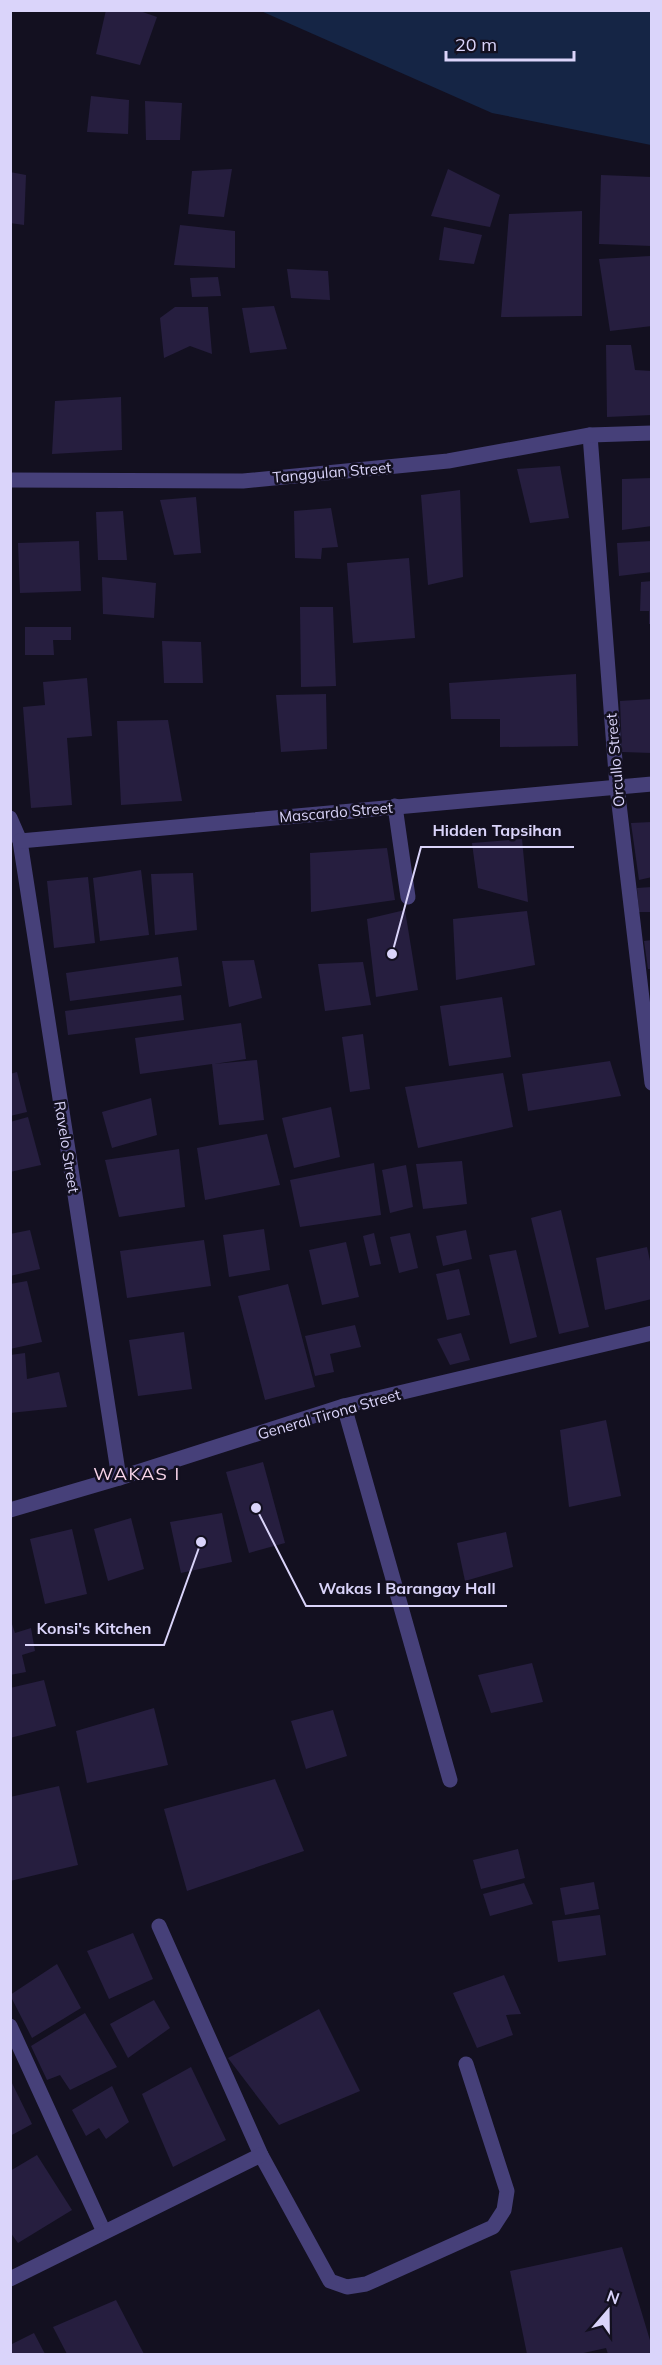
<svg xmlns="http://www.w3.org/2000/svg" width="662" height="2365" font-family="Mulish,sans-serif">
  <style>
    .water { fill: #152545 }
    .building { fill: #261e3f }
    .lines { fill: none; stroke-linecap: round; stroke-linejoin: round }
    .service { stroke: #464079; stroke-width: 15 }
    .minor { stroke: #464079; stroke-width: 15 }
    .labels { text-anchor: middle; dominant-baseline: central; stroke-width: 5; stroke-linejoin: round; paint-order: stroke }
    .street-label { font-size: 15px; fill: #dad4fa; stroke: #131020 }
    .quarter-label { font-size: 18px; letter-spacing: 1.5px; fill: #fad6eb; stroke: #131020 }
    .leader { fill: none; stroke: #dad4fa; stroke-width: 2 }
    .callout-dot { fill: #dad4fa; stroke: #131020; stroke-width: 2 }
    .callout-label { font-size: 16px; text-anchor: middle; font-weight: bold; fill: #dad4fa; stroke: #131020; stroke-width: 5; stroke-linejoin: round; paint-order: stroke }
  </style>
  <rect width="100%" height="100%" fill="#131020"/>
  <path class="water" d="M261 11H651V145L492 113Z"/>
  <g class="building">
    <path d="M106 10H137L157 17 140 65 96 54Z"/>
    <path d="M91 96 129 100 128 134 87 132Z"/>
    <path d="M145 101 182 103 180 140H146Z"/>
    <path d="M232 169 224 217 188 214 192 171Z"/>
    <path d="M448 169 500 195 490 227 431 216Z"/>
    <path d="M10 172 26 175 24 225 10 223Z"/>
    <path d="M601 175 652 177V246L599 244Z"/>
    <path d="M582 211V316L501 317 509 214Z"/>
    <path d="M180 225 235 231V268L174 265Z"/>
    <path d="M444 227 482 235 474 264 439 260Z"/>
    <path d="M650 256 652 326 610 331 599 259Z"/>
    <path d="M287 269 328 271 330 300 291 298Z"/>
    <path d="M218 277 221 296 192 297 190 278Z"/>
    <path d="M274 306 287 349 250 353 242 308Z"/>
    <path d="M175 307H208L212 354 190 346 164 358 160 318Z"/>
    <path d="M606 345H631L635 370 652 371V415L607 417Z"/>
    <path d="M121 397 122 450 52 454 55 401Z"/>
    <path d="M560 466 569 518 530 523 517 469Z"/>
    <path d="M652 478V526L622 530V479Z"/>
    <path d="M460 490 463 577 428 585 421 495Z"/>
    <path d="M196 497 201 553 174 555 160 500Z"/>
    <path d="M331 508 338 547 322 548 321 559 295 558 294 511Z"/>
    <path d="M123 511 127 560H98L96 512Z"/>
    <path d="M79 541 81 591 20 593 18 543Z"/>
    <path d="M652 541V572L619 576 617 543Z"/>
    <path d="M409 558 415 638 353 643 347 563Z"/>
    <path d="M102 577 156 583 154 618 103 614Z"/>
    <path d="M652 581V624H649V611H640L641 582Z"/>
    <path d="M300 607H333L336 686 301 687Z"/>
    <path d="M25 627H71V640H53L54 655H25Z"/>
    <path d="M162 641 201 642 203 683H164Z"/>
    <path d="M576 674 578 746 500 747V719H451L449 683Z"/>
    <path d="M87 678 92 736 67 738 72 805 31 808 23 707 45 705 43 682Z"/>
    <path d="M326 694 327 749 281 752 276 695Z"/>
    <path d="M652 699V753L622 752 620 701Z"/>
    <path d="M168 720 182 801 121 805 117 721Z"/>
    <path d="M652 822V877L639 880 631 823Z"/>
    <path d="M522 839 528 902 478 888 472 843Z"/>
    <path d="M387 848 395 900 311 912 310 853Z"/>
    <path d="M141 870 149 935 100 941 93 878Z"/>
    <path d="M193 873 197 930 155 935 151 874Z"/>
    <path d="M88 877 95 943 54 948 47 881Z"/>
    <path d="M652 887V912H639L637 888Z"/>
    <path d="M405 910 418 990 376 997 367 919Z"/>
    <path d="M527 911 535 965 456 980 453 919Z"/>
    <path d="M652 940V969H648L644 941Z"/>
    <path d="M178 957 182 986 70 1001 66 973Z"/>
    <path d="M254 960 262 998 229 1007 222 961Z"/>
    <path d="M363 962 371 1005 325 1011 318 964Z"/>
    <path d="M181 995 184 1020 68 1035 65 1011Z"/>
    <path d="M502 997 511 1057 449 1066 440 1006Z"/>
    <path d="M241 1023 246 1059 214 1064 257 1060 264 1120 219 1125 212 1064 140 1074 135 1038Z"/>
    <path d="M363 1034 370 1089 350 1092 342 1037Z"/>
    <path d="M610 1061 621 1096 528 1111 522 1074Z"/>
    <path d="M17 1072 27 1112 10 1116V1074Z"/>
    <path d="M503 1073 513 1127 418 1148 405 1087Z"/>
    <path d="M151 1098 157 1135 112 1148 102 1112Z"/>
    <path d="M331 1107 340 1157 294 1168 282 1118Z"/>
    <path d="M28 1117 41 1165 10 1172V1122Z"/>
    <path d="M267 1134 280 1185 205 1200 197 1148Z"/>
    <path d="M179 1149 185 1207 119 1217 105 1160Z"/>
    <path d="M462 1161 467 1204 423 1209 416 1164Z"/>
    <path d="M374 1163 381 1215 300 1227 290 1180Z"/>
    <path d="M406 1165 413 1207 390 1213 382 1170Z"/>
    <path d="M561 1210 589 1327 559 1334 531 1218Z"/>
    <path d="M264 1229 270 1270 229 1277 223 1235Z"/>
    <path d="M30 1230 40 1269 10 1276V1234Z"/>
    <path d="M466 1230 472 1259 443 1266 436 1236Z"/>
    <path d="M374 1233 381 1264 370 1266 363 1236Z"/>
    <path d="M410 1233 418 1268 399 1273 390 1237Z"/>
    <path d="M204 1240 211 1286 127 1298 120 1251Z"/>
    <path d="M346 1242 359 1297 322 1305 309 1250Z"/>
    <path d="M647 1247 652 1270V1299L605 1310 596 1258Z"/>
    <path d="M516 1250 537 1337 510 1344 489 1255Z"/>
    <path d="M459 1269 470 1315 447 1320 436 1274Z"/>
    <path d="M27 1281 42 1342 10 1349V1284Z"/>
    <path d="M288 1284 315 1387 265 1400 238 1296Z"/>
    <path d="M355 1325 361 1347 330 1354 334 1372 315 1376 305 1336Z"/>
    <path d="M184 1332 192 1389 138 1396 129 1340Z"/>
    <path d="M461 1333 470 1360 450 1365 437 1339Z"/>
    <path d="M25 1353 27 1379 59 1372 67 1407 10 1413V1355Z"/>
    <path d="M606 1420 621 1496 569 1507 560 1430Z"/>
    <path d="M263 1462 285 1543 249 1553 226 1472Z"/>
    <path d="M222 1513 232 1562 181 1573 170 1522Z"/>
    <path d="M131 1518 144 1569 108 1581 94 1529Z"/>
    <path d="M72 1529 87 1594 45 1604 30 1539Z"/>
    <path d="M506 1532 513 1567 465 1581 457 1543Z"/>
    <path d="M10 1618 15 1633 31 1628 35 1651 22 1655 26 1672 10 1675Z"/>
    <path d="M532 1663 543 1702 491 1713 478 1675Z"/>
    <path d="M44 1680 56 1726 10 1738V1688Z"/>
    <path d="M154 1708 168 1765 87 1783 76 1731Z"/>
    <path d="M333 1710 347 1756 306 1769 291 1721Z"/>
    <path d="M275 1779 304 1851 187 1891 164 1809Z"/>
    <path d="M59 1786 78 1865 10 1881V1797Z"/>
    <path d="M518 1849 525 1878 481 1889 473 1860Z"/>
    <path d="M594 1882 599 1909 565 1915 560 1888Z"/>
    <path d="M524 1883 533 1904 490 1916 483 1894Z"/>
    <path d="M600 1915 606 1955 558 1962 552 1921Z"/>
    <path d="M133 1933 153 1979 109 1999 87 1951Z"/>
    <path d="M57 1964 81 2008 32 2038 10 1995Z"/>
    <path d="M504 1975 521 2014 506 2015 513 2035 477 2048 453 1993Z"/>
    <path d="M154 2000 170 2028 128 2058 110 2024Z"/>
    <path d="M319 2009 360 2091 279 2125 228 2058Z"/>
    <path d="M85 2013 117 2067 70 2090 60 2075 47 2080 31 2046Z"/>
    <path d="M191 2067 226 2140 173 2167 142 2094Z"/>
    <path d="M10 2079 32 2124 10 2136Z"/>
    <path d="M112 2086 129 2122 106 2139 99 2128 86 2136 72 2110Z"/>
    <path d="M37 2155 72 2210 18 2243 10 2232V2171Z"/>
    <path d="M622 2247 652 2347V2354H608L606 2348 579 2354H527L510 2271Z"/>
    <path d="M116 2300 144 2354H67L53 2327Z"/>
    <path d="M34 2333 45 2354H10V2345Z"/>
  </g>
  <g class="lines">
    <path class="service" d="M395 806 408 897"/>
    <g class="minor">
      <path d="M590 435 617 787 652 1083"/>
      <path d="M10 480 243 481 448 461 590 435 652 433"/>
      <path d="M10 818 20 841 119 1478"/>
      <path d="M20 841 652 784"/>
      <path d="M344 1406 450 1780"/>
      <path d="M10 1510 119 1478 344 1406 652 1333"/>
      <path d="M159 1926 261 2155 330 2281 347 2287 366 2284 493 2227 504 2210 507 2191 466 2064"/>
      <path d="M10 2026 104 2232"/>
      <path d="M10 2279 261 2155"/>
    </g>
  </g>
  <g class="labels">
    <g class="street-label">
      <text transform="translate(332 472) rotate(-5)">Tanggulan Street</text>
      <text transform="translate(615 760) rotate(-95)">Orcullo Street</text>
      <text transform="translate(336 812) rotate(-5)">Mascardo Street</text>
      <text transform="translate(67 1147) rotate(81)">Ravelo Street</text>
      <text transform="translate(329 1414) rotate(-16)">General Tirona Street</text>
    </g>
    <g class="quarter-label">
      <text x="137" y="1473">WAKAS I</text>
    </g>
  </g>
  <path class="leader" d="M392 954L421 847H574M256 1508L306 1606H507M201 1542L164 1645H25"/>
  <g class="callout-dot">
    <circle cx="392" cy="954" r="6"/>
    <circle cx="256" cy="1508" r="6"/>
    <circle cx="201" cy="1542" r="6"/>
  </g>
  <g class="callout-label">
    <text x="497" y="836">Hidden Tapsihan</text>
    <text x="407" y="1594">Wakas I Barangay Hall</text>
    <text x="94" y="1634">Konsi's Kitchen</text>
  </g>
  <rect width="662" height="2365" fill="none" stroke="#dad4fa" stroke-width="24"/>
  <g transform="translate(608 2311) rotate(20)" stroke="#131020" stroke-width="4.5" paint-order="stroke">
  <path d="M0-4.5L10 22L0 15L-10 22Z" fill="#dad4fa"/>
  <text y="-9" font-size="16" font-weight="bold" text-anchor="middle" fill="#dad4fa">N</text>
  </g>
  <path d="M446 51v9h128v-9" fill="none" stroke="#dad4fa" stroke-width="3"/>
  <text x="455" y="51" font-size="18" fill="#dad4fa" stroke="#131020" stroke-width="4.5" paint-order="stroke">20 m</text>
</svg>
